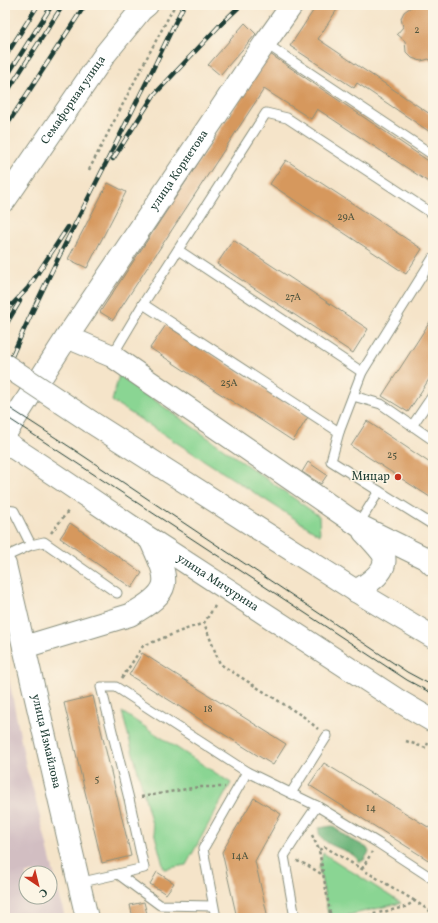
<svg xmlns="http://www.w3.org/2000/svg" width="438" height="923" font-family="Vollkorn,serif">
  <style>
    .industrial { fill: #d2bec2; fill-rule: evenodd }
    .green { fill: #8ad593; stroke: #548964 }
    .forest { fill: #6fb67d; stroke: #477a58 }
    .building { fill: #d6985d }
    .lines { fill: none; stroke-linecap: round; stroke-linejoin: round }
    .service-casing { stroke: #8a907e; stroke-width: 11 }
    .secondary-casing { stroke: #8a907e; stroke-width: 24 }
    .primary-casing { stroke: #8a907e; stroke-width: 24 }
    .trunk-casing { stroke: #8a907e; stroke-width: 24 }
    .path { stroke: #8a907e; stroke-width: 2.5; stroke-dasharray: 3 3; stroke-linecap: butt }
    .service { stroke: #fff; stroke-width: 9 }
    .secondary { stroke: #fff; stroke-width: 22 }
    .primary { stroke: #fff; stroke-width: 22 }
    .trunk { stroke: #fff; stroke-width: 22 }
    .tram { stroke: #1f3d34; stroke-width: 1 }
    .rail-casing { stroke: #1f3d34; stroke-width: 4.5 }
    .rail { stroke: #fcf5e5; stroke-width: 3; stroke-dasharray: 9; stroke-linecap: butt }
    .primary-bridge-casing { stroke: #8a907e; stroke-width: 24; stroke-linecap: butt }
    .primary-bridge { stroke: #fff; stroke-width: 22 }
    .poi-dot { fill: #c8321e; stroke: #fcf5e5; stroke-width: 1.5 }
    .labels { text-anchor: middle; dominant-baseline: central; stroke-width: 3; stroke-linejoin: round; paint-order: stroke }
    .number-label { font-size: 10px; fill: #4d543e }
    .street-label { font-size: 12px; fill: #1f3d34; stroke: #fcf5e5 }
    .poi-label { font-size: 12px; fill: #1f3d34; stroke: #fcf5e5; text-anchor: end }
  </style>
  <rect width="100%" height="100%" fill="#fcf5e5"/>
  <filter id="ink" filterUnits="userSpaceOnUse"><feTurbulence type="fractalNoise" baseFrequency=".025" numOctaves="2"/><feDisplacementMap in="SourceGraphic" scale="8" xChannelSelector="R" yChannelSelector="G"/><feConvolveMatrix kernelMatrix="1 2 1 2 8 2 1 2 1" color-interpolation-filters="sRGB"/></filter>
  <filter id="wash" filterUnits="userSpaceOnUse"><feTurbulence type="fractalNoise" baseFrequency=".012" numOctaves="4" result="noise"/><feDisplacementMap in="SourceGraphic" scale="16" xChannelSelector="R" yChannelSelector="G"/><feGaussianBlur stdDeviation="0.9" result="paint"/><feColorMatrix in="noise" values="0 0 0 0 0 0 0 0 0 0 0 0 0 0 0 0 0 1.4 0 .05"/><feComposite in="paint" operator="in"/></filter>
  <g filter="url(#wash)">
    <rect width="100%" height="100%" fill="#f5e4c9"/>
    <path class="industrial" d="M5 659 27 771 31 781 65 918H5ZM26 873H50V897H26Z"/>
    <g class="green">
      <path d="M119 375 319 516 320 535 112 401Z"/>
      <path d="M122 712 231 783 186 865 164 869Z"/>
      <path d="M323 853 401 903 336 918H329L319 868Z"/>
    </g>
    <path class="forest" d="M332 826 351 840 358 843 367 848 369 852 364 860 360 862C358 860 356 857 353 855 344 848 316 844 319 828Z"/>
    <g id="blocks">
      <g class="building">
        <path d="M5 5H11L5 14Z"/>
        <path d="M317 5H340L318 39 433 116V134L357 83 354 88 290 46Z"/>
        <path d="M418 5H433V63L429 59 421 61 412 58 406 52 405 41 397 34 403 27 401 18 404 12 411 7Z"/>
        <path d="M245 23 256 34 220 75 208 65Z"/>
        <path d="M270 54 433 164V185L317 109 311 119 264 89 113 320 100 312Z"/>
        <path d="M286 160 422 249 406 274 270 184Z"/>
        <path d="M108 183 126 192 87 268 68 259Z"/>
        <path d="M233 240 368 329 353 353 217 264Z"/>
        <path d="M433 317V373L408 412 382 396Z"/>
        <path d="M166 325 308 417 293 441 150 348Z"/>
        <path d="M367 421 433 465V499L351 446Z"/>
        <path d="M308 462 327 475 321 484 302 472Z"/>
        <path d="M70 523 142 573 132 588 60 538Z"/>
        <path d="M142 653 286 744 273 765 129 675Z"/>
        <path d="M93 696 131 856 102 863 64 703Z"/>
        <path d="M324 763 433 830V863L309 785Z"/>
        <path d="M254 798 281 814 255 861 268 918H237L222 852Z"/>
        <path d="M157 872 174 883 166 894 150 884Z"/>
        <path d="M144 902 148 918H133L130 905Z"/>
      </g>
    </g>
  </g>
  <g filter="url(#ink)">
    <use href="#blocks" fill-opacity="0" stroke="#8a907e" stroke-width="1"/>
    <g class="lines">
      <g class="service-casing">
        <g id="service">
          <path d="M265 43 433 155"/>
          <path d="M178 250 362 372"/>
          <path d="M433 258 362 372 339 432 331 461 433 525"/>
          <path d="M143 304 339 432"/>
          <path d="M112 356 143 304 266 113 287 118 433 214"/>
          <path d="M353 396 381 404 433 440"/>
          <path d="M412 426 433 395"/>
          <path d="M5 510 14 511 31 545"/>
          <path d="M358 525 379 491"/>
          <path d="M5 557 31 545 44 542 117 593"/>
          <path d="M291 793 327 736"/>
          <path d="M118 874 144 868 129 799 101 687H116L247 772"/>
          <path d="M78 883 118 874 160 905 213 906"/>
          <path d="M216 918 203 849 247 772 317 806"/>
          <path d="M295 918 284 856 306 822 317 806 378 843 433 879"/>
        </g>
      </g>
      <g class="secondary-casing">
        <g id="secondary">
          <path d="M67 337 112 356 358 525 427 559 433 565"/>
          <path id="s1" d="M5 434 67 337 265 43 292 5"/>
          <path id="s2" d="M5 565 87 918"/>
          <path d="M356 591C367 584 388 572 384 556 382 551 368 536 364 532"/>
          <path d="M24 647 130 615C175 590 169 581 150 539"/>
        </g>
      </g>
      <g class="primary-casing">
        <g id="primary">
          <path d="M91 422 356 591 433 637"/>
          <path id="s3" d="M5 442 55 475 150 539 399 701 433 721"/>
        </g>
      </g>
      <g class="trunk-casing">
        <g id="trunk">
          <path id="s4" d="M5 200 106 53 141 10 147 5"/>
        </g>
      </g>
      <g class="path">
        <path d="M89 170 143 65 175 5"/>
        <path d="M51 533 69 510"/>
        <path d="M215 606 204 623 220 664 304 717 318 729"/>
        <path d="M122 678 143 646 181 631 204 623"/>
        <path d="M406 741 426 748 428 743"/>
        <path d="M141 797 198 787H225"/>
        <path d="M312 835 319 850 331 918"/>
        <path d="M319 850 325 847 415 901"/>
        <path d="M297 861 307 865 323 875"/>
        <path d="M362 869 372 852"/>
        <path d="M356 918 405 907 415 901 433 913"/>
      </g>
      <use href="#service" class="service"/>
      <use href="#secondary" class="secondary"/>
      <use href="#primary" class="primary"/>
      <use href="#trunk" class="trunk"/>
      <g class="tram">
        <path d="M5 405 73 449 407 672 433 686"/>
        <path d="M5 416 407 680 433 694"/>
      </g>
      <g class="rail-casing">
        <g id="rail">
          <path d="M5 57 38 5"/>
          <path d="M5 79 52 5"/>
          <path d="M5 95 63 5"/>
          <path d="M5 128 85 5"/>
          <path d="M113 159 154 95 219 26 241 5"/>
          <path d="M5 312 28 288 68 227"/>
          <path d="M5 326 20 301"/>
          <path d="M5 372C46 277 96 185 141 93 156 64 169 34 184 5"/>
        </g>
      </g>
      <use href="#rail" class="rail"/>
      <g class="primary-bridge-casing">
        <path id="primary-bridge" d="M5 365 91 422"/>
      </g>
      <use href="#primary-bridge" class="primary-bridge"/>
    </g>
  </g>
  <circle class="poi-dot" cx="398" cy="477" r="4"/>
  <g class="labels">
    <g class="number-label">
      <text x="417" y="30">2</text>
      <text x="346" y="217">29А</text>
      <text x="293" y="297">27А</text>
      <text x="229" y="383">25А</text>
      <text x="392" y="455">25</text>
      <text x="208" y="709">18</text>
      <text x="97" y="779">5</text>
      <text x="371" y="808">14</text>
      <text x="240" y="856">14А</text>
    </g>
    <g class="street-label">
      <text stroke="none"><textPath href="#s4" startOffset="121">Семафорная улица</textPath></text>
      <text stroke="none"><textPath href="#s1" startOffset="316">улица Корнетова</textPath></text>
      <text stroke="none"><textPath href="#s3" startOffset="255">улица Мичурина</textPath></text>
      <text stroke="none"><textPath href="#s2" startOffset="181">улица Измайлова</textPath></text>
    </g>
    <g class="poi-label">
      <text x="390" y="477">Мицар</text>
    </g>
  </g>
  <rect width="438" height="923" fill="none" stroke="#fcf5e5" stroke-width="20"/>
  <g transform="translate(38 885) rotate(145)"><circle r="19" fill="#fcf5e5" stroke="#a4ab9e"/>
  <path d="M0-3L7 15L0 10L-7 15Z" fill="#c8321e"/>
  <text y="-6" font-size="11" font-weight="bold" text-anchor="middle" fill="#1f3d34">С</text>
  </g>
</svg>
